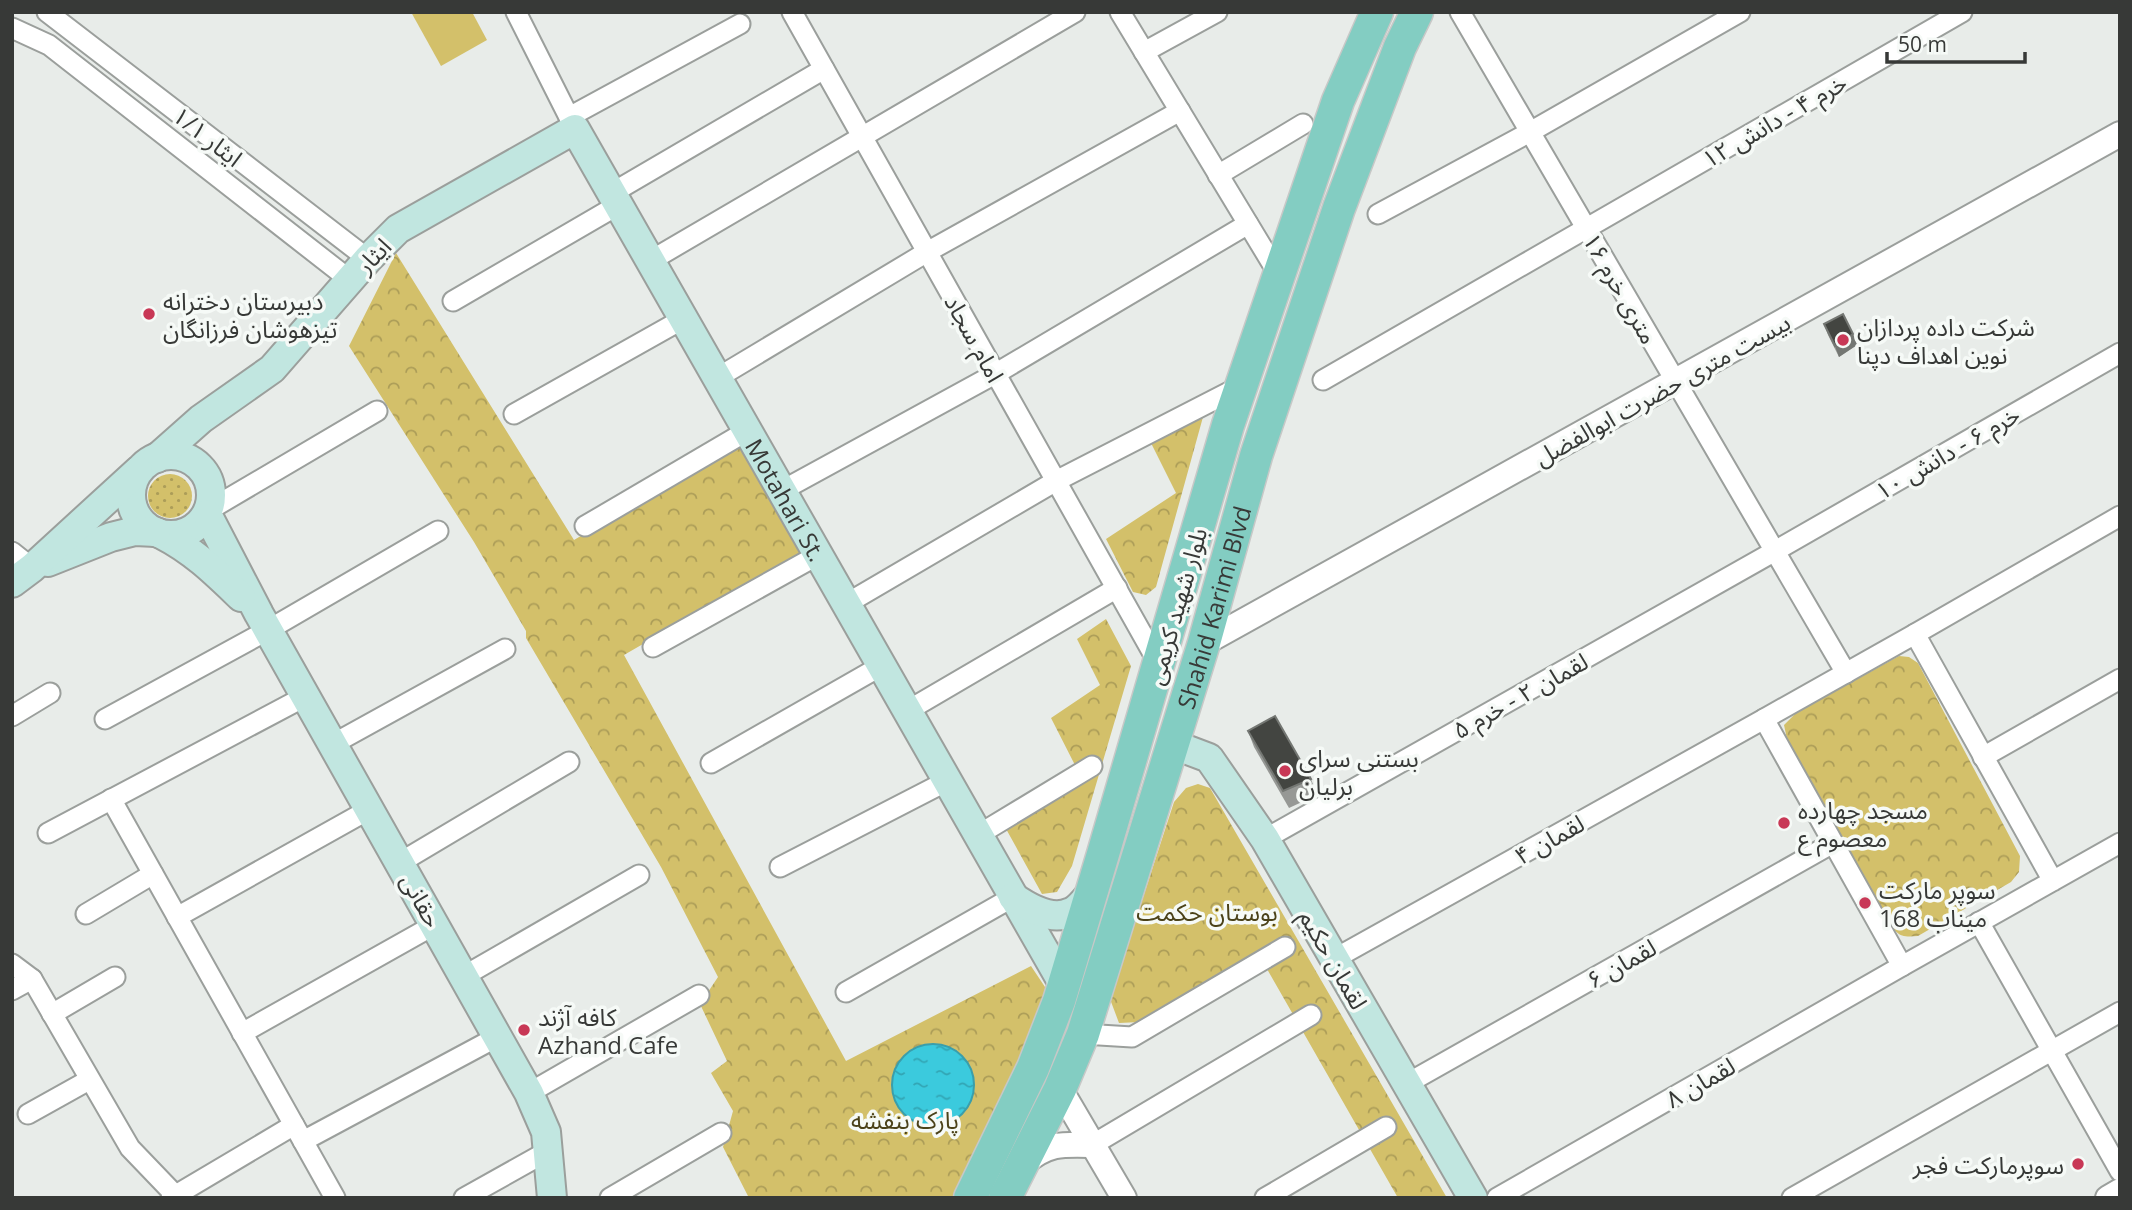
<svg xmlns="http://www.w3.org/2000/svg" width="2132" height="1210" font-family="'Open Sans','Noto Sans Arabic',sans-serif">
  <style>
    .grass { fill: url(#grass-dots) }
    .park { fill: url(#park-crowns) }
    .pitch { fill: #d3c06a }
    .water { fill: url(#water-ripples); stroke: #3a9eab; stroke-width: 2 }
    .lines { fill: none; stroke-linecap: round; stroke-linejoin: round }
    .minor-casing { stroke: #9b9f9c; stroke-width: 23 }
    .tertiary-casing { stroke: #9b9f9c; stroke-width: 28 }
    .secondary-casing { stroke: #9b9f9c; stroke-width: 32 }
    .primary-casing { stroke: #c7c8c7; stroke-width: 35 }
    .minor { stroke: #fff; stroke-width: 19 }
    .tertiary { stroke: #fff; stroke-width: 24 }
    .secondary { stroke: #c1e6e0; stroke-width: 28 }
    .primary { stroke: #83cdc2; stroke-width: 32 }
    .wall { fill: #969895 }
    .shaded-wall { fill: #747773 }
    .building { fill: #434541; stroke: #747773; stroke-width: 2 }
    .poi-dot { fill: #c83856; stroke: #f6faf7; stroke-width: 2.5 }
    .labels { text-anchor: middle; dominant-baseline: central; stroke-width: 7; stroke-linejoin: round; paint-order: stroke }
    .street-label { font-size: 24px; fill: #373937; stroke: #f6faf7 }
    .poi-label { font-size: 24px; fill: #373937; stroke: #f6faf7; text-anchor: start }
    .park-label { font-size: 24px; fill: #4b4219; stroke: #f6faf7 }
  </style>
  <defs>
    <pattern id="grass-dots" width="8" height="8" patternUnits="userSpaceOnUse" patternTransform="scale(1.75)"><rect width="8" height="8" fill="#d3c06a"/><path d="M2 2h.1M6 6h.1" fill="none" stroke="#ac9d58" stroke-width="1.8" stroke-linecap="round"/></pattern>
    <pattern id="park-crowns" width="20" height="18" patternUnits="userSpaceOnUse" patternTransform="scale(1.75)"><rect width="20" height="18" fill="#d3c06a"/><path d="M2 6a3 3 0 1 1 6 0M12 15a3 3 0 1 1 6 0" fill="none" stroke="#ac9d58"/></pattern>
    <pattern id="water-ripples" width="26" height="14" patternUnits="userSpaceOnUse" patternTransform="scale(1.75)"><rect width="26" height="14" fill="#3bcadd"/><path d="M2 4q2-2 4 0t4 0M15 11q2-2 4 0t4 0" fill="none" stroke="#32a5b4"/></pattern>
  </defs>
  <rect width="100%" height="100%" fill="#e8ece9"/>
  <circle class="grass" cx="170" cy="496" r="22"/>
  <g class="park">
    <path d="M396 253 574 540 740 442 804 551 624 655 846 1061 1031 966 1049 993 956 1198H749L723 1147 733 1111 711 1073 727 1061 700 1004 718 977 661 867 526 638V631L474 542 349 346Z"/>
    <path d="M1203 417 1156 587 1146 595 1133 592 1106 539 1176 493 1150 441Z"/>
    <path d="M1106 619 1131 666 1072 866 1057 892 1042 894 1000 818 1077 769 1051 718 1100 685 1077 639Z"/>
    <path d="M1899 656 1909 657 1918 663 2020 856 2019 872 2011 882 1918 936C1898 938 1897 934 1886 918L1788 744 1784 725 1797 712Z"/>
    <path d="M1198 784 1210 788 1447 1198H1398L1259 955 1140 1022 1119 1023 1110 999 1174 802 1186 788Z"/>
  </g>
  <path class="pitch" d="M411 12H472L487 40 441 66Z"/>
  <circle class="water" cx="933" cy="1085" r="41"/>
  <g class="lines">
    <g class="minor-casing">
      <g id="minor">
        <path d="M47 12 368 259"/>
        <path d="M516 12 574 127"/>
        <path d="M792 12 1159 664"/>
        <path d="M1120 12 1279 275"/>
        <path d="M1460 12 1846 673"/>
        <path d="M12 28 49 45 350 280"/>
        <path d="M1144 52 1217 12"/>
        <path d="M569 117 740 24"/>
        <path d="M1218 175 1303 124"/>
        <path d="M612 193 824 69"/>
        <path d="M1378 214 1530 132 1740 12"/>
        <path d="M650 261 1075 12"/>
        <path d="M453 301 618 205"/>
        <path d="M717 378 927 252 1180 111"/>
        <path d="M1323 380 1962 12"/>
        <path d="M514 414 683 319"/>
        <path d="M781 491 995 374 1248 224"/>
        <path d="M209 510 377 411"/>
        <path d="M585 526 747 431"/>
        <path d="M12 552 32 568"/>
        <path d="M846 604 1056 481 1241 386"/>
        <path d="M1915 634 2120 516"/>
        <path d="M653 647 818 555"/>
        <path d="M907 711 1117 588"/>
        <path d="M12 716 50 693"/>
        <path d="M105 719 268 630 438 531"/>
        <path d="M333 744 505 649"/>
        <path d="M1983 757 2120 679"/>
        <path d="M711 763 881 666"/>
        <path d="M111 799 335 1198"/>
        <path d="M48 833 306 696"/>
        <path d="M978 835 1092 766"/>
        <path d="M1265 839 1775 551 2120 353"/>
        <path d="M401 862 569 762"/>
        <path d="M780 867 947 781"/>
        <path d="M2053 881 1915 634 1764 719 1902 966 2120 843"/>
        <path d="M86 914 153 874"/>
        <path d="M177 917 370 809"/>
        <path d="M1979 922 2120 1171"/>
        <path d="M1334 959 1764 719"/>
        <path d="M12 964 32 979 130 1148 178 1198"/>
        <path d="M464 976 639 875"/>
        <path d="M12 990 32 979"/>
        <path d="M846 992 1013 897"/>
        <path d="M52 1014 115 977"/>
        <path d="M242 1033 436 924"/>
        <path d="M1083 1034 1132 1037 1285 947"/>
        <path d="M1408 1083 1833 843"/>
        <path d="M529 1093 699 995"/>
        <path d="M28 1114 89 1080"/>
        <path d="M303 1141 497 1037"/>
        <path d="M1092 1145 1311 1015"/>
        <path d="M171 1198 294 1125"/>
        <path d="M464 1198 548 1151"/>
        <path d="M610 1198 721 1133"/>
        <path d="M1265 1198 1386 1127"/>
        <path d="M1497 1198 1902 966"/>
        <path d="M1792 1198 2120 1012"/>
      </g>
    </g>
    <g class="tertiary-casing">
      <g id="tertiary">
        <path d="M1204 643 2120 134"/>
        <path d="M1060 1089 1124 1198"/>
        <path d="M1023 1164C1047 1143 1062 1144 1092 1145"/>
        <path d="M2108 1198 2120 1191"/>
      </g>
    </g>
    <g class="secondary-casing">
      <g id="secondary">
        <circle cx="171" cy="495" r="40"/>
        <path id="s1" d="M157 458 201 419 272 369 368 259 398 229 575 129 1064 985"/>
        <path d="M207 514 259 614 529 1093 546 1132 552 1198"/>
        <path d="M161 534C194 551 215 572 241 597"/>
        <path d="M48 562 111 537 135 531 156 532"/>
        <path d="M12 583 32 568 138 471"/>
        <path d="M1172 744 1209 758 1265 839 1473 1198"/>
        <path d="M1013 897C1029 908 1052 922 1071 912 1079 909 1086 899 1092 892"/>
      </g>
    </g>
    <g class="primary-casing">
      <g id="primary">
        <path d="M970 1198 1033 1068 1059 1001 1103 854 1228 425 1338 101 1377 12"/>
        <path id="s2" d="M1005 1198 1060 1089 1083 1034 1204 643 1256 456 1339 208 1400 47 1417 12"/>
      </g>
    </g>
    <use href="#minor" class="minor"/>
    <use href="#tertiary" class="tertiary"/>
    <use href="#secondary" class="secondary"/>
    <use href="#primary" class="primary"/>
  </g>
  <g class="wall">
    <path d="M1824 324 1853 334 1857 345 1839 357 1828 335Z"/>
    <path d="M1248 731 1311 779 1317 795 1289 808 1254 747Z"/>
  </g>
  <path class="shaded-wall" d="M1853 334 1857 345 1839 357 1835 346Z"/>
  <g class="building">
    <path d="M1843 314 1853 334 1835 346 1824 324Z"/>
    <path d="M1275 716 1311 779 1283 791 1248 731Z"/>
  </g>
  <g class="poi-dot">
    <circle cx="149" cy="314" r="7"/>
    <circle cx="1843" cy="340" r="7"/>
    <circle cx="1285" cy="771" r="7"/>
    <circle cx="1784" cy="823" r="7"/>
    <circle cx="1865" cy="903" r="7"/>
    <circle cx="524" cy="1030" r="7"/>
    <circle cx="2078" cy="1164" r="7"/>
  </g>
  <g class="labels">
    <g class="street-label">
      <text transform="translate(1774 120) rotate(-30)">خرم ۴ - دانش ۱۲</text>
      <text transform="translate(208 136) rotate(38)">ایثار ۱/۱</text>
      <text transform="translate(373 255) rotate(-46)">ایثار</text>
      <text transform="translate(1621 288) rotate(60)">۱۶ متری خرم</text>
      <text transform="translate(975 338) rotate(61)">امام سجاد</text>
      <text transform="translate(1662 389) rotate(-29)">بیست متری حضرت ابوالفضل</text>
      <text transform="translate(1947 452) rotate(-30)">خرم ۶ - دانش ۱۰</text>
      <text stroke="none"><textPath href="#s1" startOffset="964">Motahari St.</textPath></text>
      <text transform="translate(1176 606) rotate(-74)">بلوار شهید کریمی</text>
      <text stroke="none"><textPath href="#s2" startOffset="628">Shahid Karimi Blvd</textPath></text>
      <text transform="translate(1520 695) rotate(-29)">لقمان ۲ - خرم ۵</text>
      <text transform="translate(1549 839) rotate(-29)">لقمان ۴</text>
      <text transform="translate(422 900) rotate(61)">حقانی</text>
      <text transform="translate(1334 959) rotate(60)">لقمان حکیم</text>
      <text transform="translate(1621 963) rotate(-29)">لقمان ۶</text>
      <text transform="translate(1700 1082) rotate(-30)">لقمان ۸</text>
    </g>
    <g class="poi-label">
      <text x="163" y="300">دبیرستان دخترانه<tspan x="163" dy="28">تیزهوشان فرزانگان</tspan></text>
      <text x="1857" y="326">شرکت داده پردازان<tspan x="1857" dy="28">نوین اهداف دپنا</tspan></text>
      <text x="1299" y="757">بستنی سرای<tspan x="1299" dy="28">برلیان</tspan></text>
      <text x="1798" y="809">مسجد چهارده<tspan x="1798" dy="28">معصوم ع</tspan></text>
      <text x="1879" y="889">سوپر مارکت<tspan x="1879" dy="28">میناب 168</tspan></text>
      <text x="538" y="1016">کافه آژند<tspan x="538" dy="28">Azhand Cafe</tspan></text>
      <text x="2064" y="1164" text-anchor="end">سوپرمارکت فجر</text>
    </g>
    <g class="park-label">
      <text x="1207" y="911">بوستان حکمت</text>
      <text x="905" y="1119">پارک بنفشه</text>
    </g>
  </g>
  <rect width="2132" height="1210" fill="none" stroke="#373937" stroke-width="28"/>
  <path d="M1887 52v10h138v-10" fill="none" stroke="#373937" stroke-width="3.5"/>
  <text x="1898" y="52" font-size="21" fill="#373937" stroke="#f6faf7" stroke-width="5" paint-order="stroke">50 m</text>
</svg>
